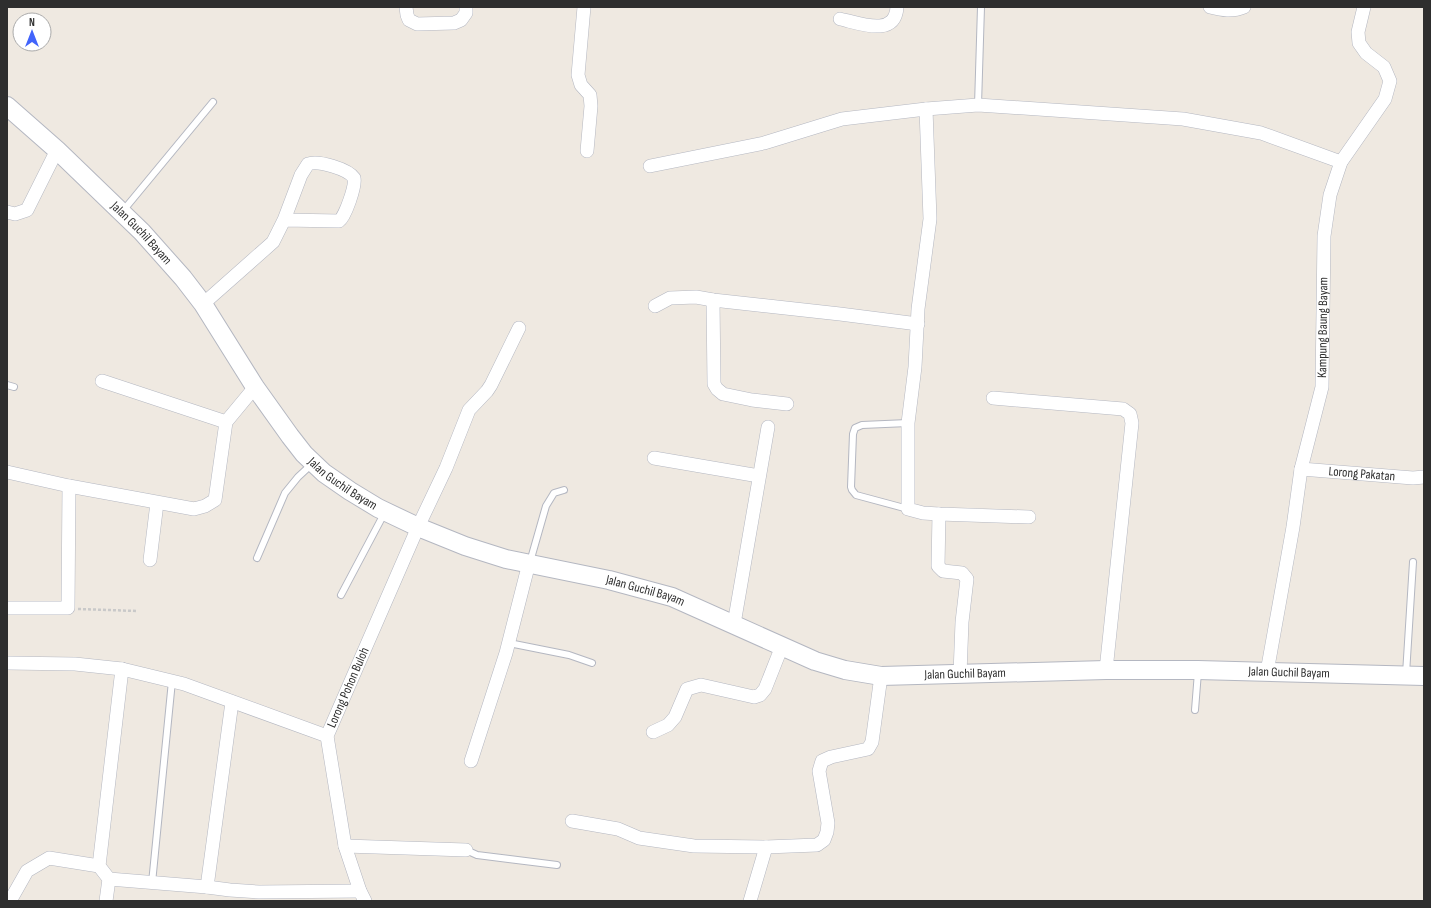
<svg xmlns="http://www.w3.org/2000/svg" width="1431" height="908" font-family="'Sofia Sans Condensed',sans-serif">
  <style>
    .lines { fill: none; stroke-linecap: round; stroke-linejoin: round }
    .service-casing { stroke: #b4b7c1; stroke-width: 8 }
    .minor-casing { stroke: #b4b7c1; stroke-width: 14 }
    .secondary-casing { stroke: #b4b7c1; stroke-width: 20 }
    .path { stroke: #c9c9c9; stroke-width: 2.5; stroke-dasharray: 3 2; stroke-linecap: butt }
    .service { stroke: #fff; stroke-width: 6 }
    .minor { stroke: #fff; stroke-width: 13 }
    .secondary { stroke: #fff; stroke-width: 18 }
    .labels { text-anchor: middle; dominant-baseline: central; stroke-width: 3; stroke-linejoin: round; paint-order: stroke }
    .street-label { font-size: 13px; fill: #2e2e2e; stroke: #fff }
  </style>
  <rect width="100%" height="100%" fill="#efe9e1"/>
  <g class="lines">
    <g class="service-casing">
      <g id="service">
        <path d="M978 105 981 7"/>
        <path d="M122 212 213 102"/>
        <path d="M7 385 14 387"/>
        <path d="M908 423 862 425 855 428 853 434 851 487 852 490 856 495 908 509"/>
        <path d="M257 558 285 493 298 477 312 464"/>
        <path d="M530 562 546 506 554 493 564 490"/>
        <path d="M341 595 385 512"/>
        <path d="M509 643 569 655 592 663"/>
        <path d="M1406 674 1413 562"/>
        <path d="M1195 710 1198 672"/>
        <path d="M466 850 477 855 557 865"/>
        <path d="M152 883 172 681"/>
      </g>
    </g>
    <g class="minor-casing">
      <g id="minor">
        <path d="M406 7 407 15 409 20 417 24 454 23 461 20 466 13V7"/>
        <path d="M584 7 578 75 581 85 590 95 591 106 587 151"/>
        <path d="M1210 7C1222 10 1232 12 1244 7"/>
        <path d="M840 19C859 23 895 38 897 7"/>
        <path d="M926 109 930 219 918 309 915 367 908 423V509L923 513 939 514 1029 517"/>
        <path d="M650 166 764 143 842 119 926 109 978 105 1183 119 1261 133 1341 162"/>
        <path d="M7 212 15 214 27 210 57 150"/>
        <path d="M713 300 714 384 717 389 723 394 752 400 787 404"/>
        <path d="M203 304 273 242 284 220 301 175 308 164C318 160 348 169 354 178 356 186 345 217 339 221L284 220"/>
        <path d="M655 306 670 298 696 297 713 300 840 314 918 324"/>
        <path d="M102 381 226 422"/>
        <path d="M993 398 1123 409 1130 414 1132 423 1106 670"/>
        <path d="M654 458 759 476"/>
        <path id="s1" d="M1301 469 1413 478 1424 477"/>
        <path d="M7 472 69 486 194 509 205 506 215 500 226 422 255 387"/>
        <path d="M939 514 938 566 943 571 962 573 967 579 962 622 960 674"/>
        <path d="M150 560 157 503"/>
        <path d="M7 608H68L69 486"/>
        <path d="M734 624 768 427"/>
        <path d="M7 663 75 664 122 669"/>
        <path id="s2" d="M1267 672 1293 527 1301 469 1322 387 1324 236 1330 195 1341 162 1385 99 1390 81 1384 67 1366 53 1359 43 1358 32 1364 7"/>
        <path d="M653 732 668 725 675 717 687 689 701 685 754 697 760 695 765 689 782 646"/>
        <path d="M471 761 506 653 529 563"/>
        <path d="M572 821 618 829 639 838 694 846 766 847 817 845 824 840 827 832 828 823 819 771 822 761 831 757 868 749 872 742 881 676"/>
        <path d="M345 846 466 850"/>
        <path d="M109 879 207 887 230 890 259 892 360 891"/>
        <path d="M207 887 232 702"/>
        <path d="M10 901 27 871 49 858 99 866"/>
        <path d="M106 901 109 879 99 866 122 669 184 684 327 736"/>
        <path id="s3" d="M365 901 360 891 345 846 327 736 418 527 446 468 469 410 487 391 491 385 519 328"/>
        <path d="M750 901 766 847"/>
      </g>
    </g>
    <g class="secondary-casing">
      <g id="secondary">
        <path id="s4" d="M7 106 57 150 142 232 183 278 203 304 255 387 290 436 304 454 324 473 350 491 378 508 418 527 465 546 506 559 609 580 672 597 815 661 845 670 881 676 1106 670H1198L1424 676"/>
      </g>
    </g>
    <path class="path" d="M78 609 137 611"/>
    <use href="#service" class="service"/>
    <use href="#minor" class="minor"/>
    <use href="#secondary" class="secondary"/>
  </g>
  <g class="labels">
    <g class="street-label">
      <text stroke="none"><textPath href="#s4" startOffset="185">Jalan Guchil Bayam</textPath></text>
      <text stroke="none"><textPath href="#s2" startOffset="350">Kampung Baung Bayam</textPath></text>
      <text stroke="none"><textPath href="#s1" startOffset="61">Lorong Pakatan</textPath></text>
      <text stroke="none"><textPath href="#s4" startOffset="509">Jalan Guchil Bayam</textPath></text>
      <text stroke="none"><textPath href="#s4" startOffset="833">Jalan Guchil Bayam</textPath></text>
      <text stroke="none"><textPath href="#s4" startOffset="1493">Jalan Guchil Bayam</textPath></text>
      <text stroke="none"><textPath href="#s4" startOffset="1169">Jalan Guchil Bayam</textPath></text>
      <text stroke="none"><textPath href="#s3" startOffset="223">Lorong Pohon Buloh</textPath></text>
    </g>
  </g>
  <rect width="1431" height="908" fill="none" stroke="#2e2e2e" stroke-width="16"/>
  <g transform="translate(32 32)"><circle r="19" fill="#ffffff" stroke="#ababab"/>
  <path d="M0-3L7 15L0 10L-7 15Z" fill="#4264fb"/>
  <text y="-6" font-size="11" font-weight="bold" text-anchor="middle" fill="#2e2e2e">N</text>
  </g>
</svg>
